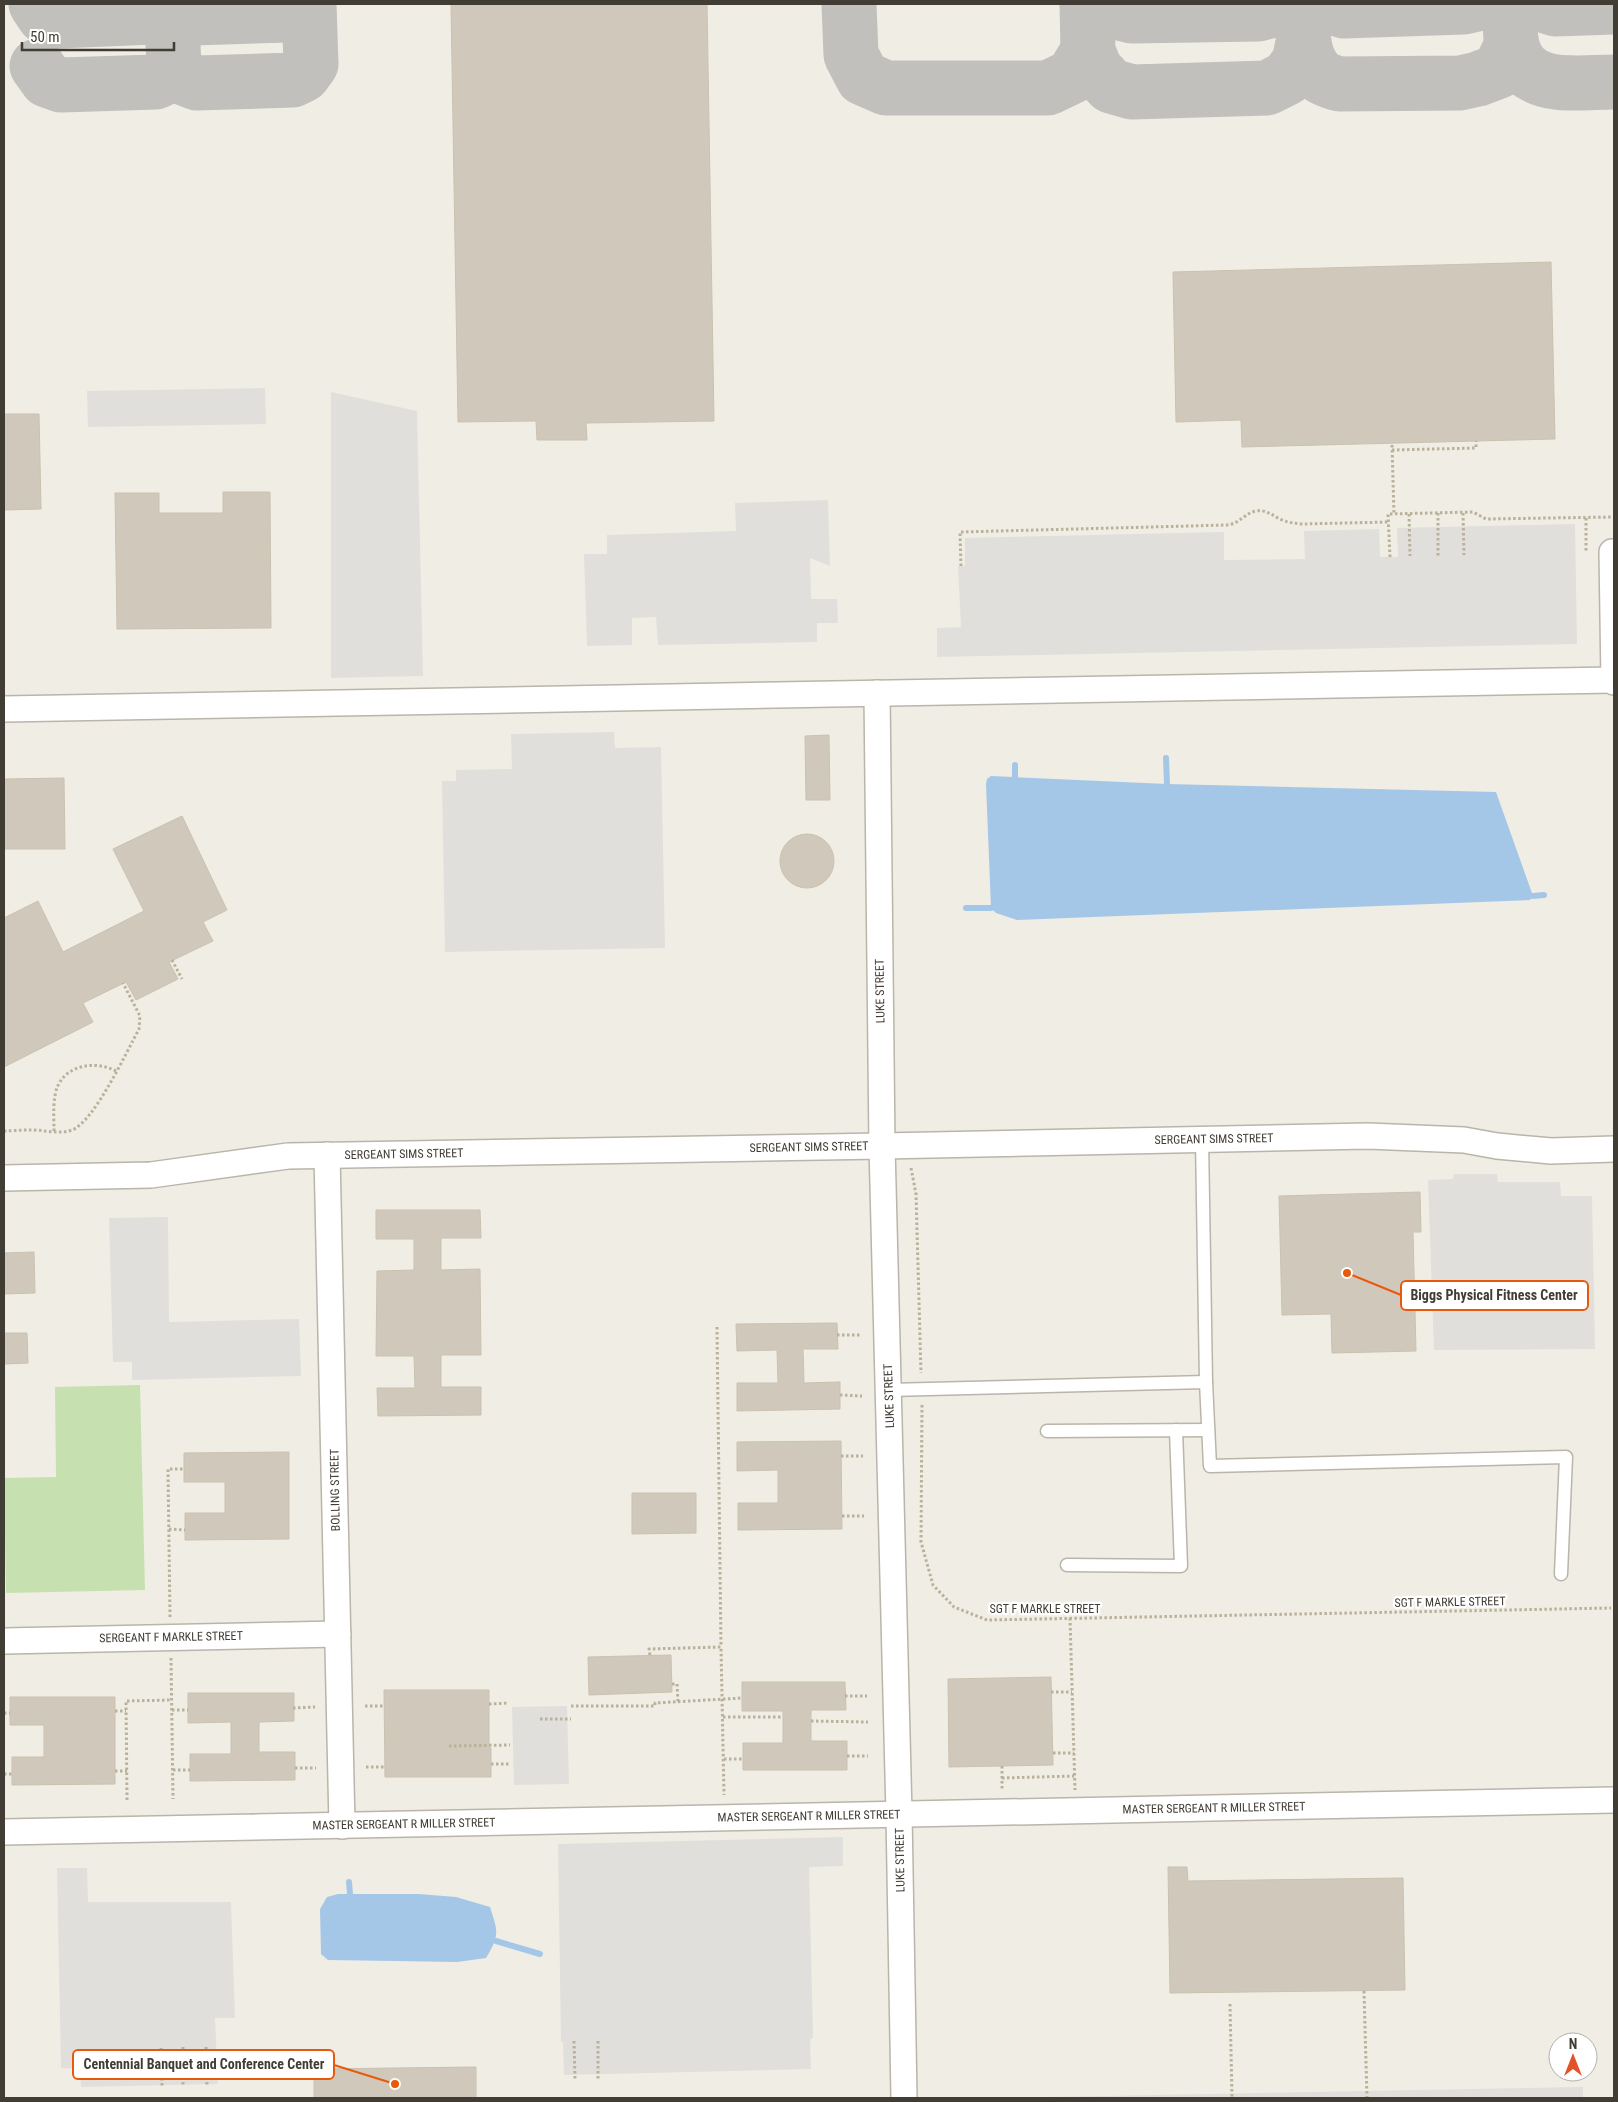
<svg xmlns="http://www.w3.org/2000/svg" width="1618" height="2102" font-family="'Roboto Condensed',sans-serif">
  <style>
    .green { fill: #c7e0b0 }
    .parking { fill: #e1dfdc }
    .water { fill: #a5c7e7 }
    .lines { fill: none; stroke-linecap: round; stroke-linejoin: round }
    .stream { stroke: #a5c7e7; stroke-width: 6 }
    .taxiway { stroke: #c2c0bc; stroke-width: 55 }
    .building { fill: #d0c9bb; stroke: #cac1af }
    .lane-casing { stroke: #bab5a8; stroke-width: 15 }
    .street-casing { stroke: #bab5a8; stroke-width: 28 }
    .path { stroke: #bab19a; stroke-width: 3; stroke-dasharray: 2.5 2.5; stroke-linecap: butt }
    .lane { stroke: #fff; stroke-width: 12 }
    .street { stroke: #fff; stroke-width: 25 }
    .labels { text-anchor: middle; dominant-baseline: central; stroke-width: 4.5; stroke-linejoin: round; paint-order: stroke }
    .street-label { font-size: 12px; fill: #413d34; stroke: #fff }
    .leader { fill: none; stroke: #e8590c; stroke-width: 2 }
    .callout-dot { fill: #e8590c; stroke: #fff; stroke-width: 2 }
    .callout { fill: #fff; stroke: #e8590c; stroke-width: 2 }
    .callout-label { font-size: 14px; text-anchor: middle; font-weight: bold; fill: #413d34 }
  </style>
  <rect width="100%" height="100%" fill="#f0ede4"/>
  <path class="green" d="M140 1385 145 1590 6 1593 4 1478 56 1477 55 1387Z"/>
  <g class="parking">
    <path d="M265 388 266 424 88 427 87 391Z"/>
    <path d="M331 392 417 411 423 676 331 678Z"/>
    <path d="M828 500 830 566 810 558 811 599H837L838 623H817V642L658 645 656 617 632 618V645L587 646 584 554H607V535L736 531 735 503Z"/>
    <path d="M1575 524 1577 644 937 657V628L961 627 958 566H965V538L1224 532V560L1305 559 1304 531 1379 529 1380 557H1398L1397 528Z"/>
    <path d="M614 732 615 748 661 747 665 948 445 952 442 781H456V770L512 769 511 734Z"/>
    <path d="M1454 1174H1497L1498 1182H1560L1561 1196H1592L1595 1349 1434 1350 1428 1180 1453 1179Z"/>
    <path d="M168 1217 169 1322 299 1319 301 1376 132 1380V1362H113L109 1218Z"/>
    <path d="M567 1706 569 1784 514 1785 512 1707Z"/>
    <path d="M843 1837V1866L809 1867 813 2038 810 2039 811 2069 564 2075 563 2042H561L558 1844Z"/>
    <path d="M57 1868H87L88 1902H231L235 2018H215L218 2084 81 2087 80 2069 61 2068Z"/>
    <path d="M1583 2087V2098H1050V2097Z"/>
  </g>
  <g class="water">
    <path d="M991 776 1167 784 1496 792 1533 896 1530 900 1017 920 996 913 991 908 986 784 987 779Z"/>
    <path d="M338 1894H419L456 1897 490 1907C498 1932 500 1935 486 1958L457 1962 328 1960 321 1954 320 1909 327 1897Z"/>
  </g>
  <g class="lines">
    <g class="stream">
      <path d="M1166 758 1167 784"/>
      <path d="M1015 765V777"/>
      <path d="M1533 896 1544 895"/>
      <path d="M966 908H991"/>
      <path d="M349 1882 350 1894"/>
      <path d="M496 1941 540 1954"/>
    </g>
    <g class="taxiway">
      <path d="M36 4 44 16 58 21 154 17 163 13 170 4"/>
      <path d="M171 4 174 66 184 78 197 83 293 80 303 75 311 64 309 4"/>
      <path d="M173 4 180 14 194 18 289 15 299 10 306 4"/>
      <path d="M849 4 851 55 863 78 886 88H1048L1073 76 1088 51"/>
      <path d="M1087 4 1088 51 1095 69 1111 86 1132 92 1267 88 1287 78 1299 62 1303 43"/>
      <path d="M1103 4 1116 12 1132 16 1258 14 1274 10 1285 4"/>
      <path d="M1303 4C1303 29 1300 57 1320 76 1325 80 1333 82 1339 84L1460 83 1478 79 1499 71 1512 45"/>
      <path d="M1324 4 1344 11 1464 7 1477 4"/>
      <path d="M1511 4C1511 17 1509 34 1512 46 1525 93 1576 82 1614 82"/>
      <path d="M1540 4 1555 9 1614 7"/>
      <path d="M37 66 47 80 61 85 156 82 166 77 174 66"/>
    </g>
  </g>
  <g class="building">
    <path d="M451 4H707L714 421 586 423 587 440H537L536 421 458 422Z"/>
    <path d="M1551 262 1555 439 1242 447 1241 420 1176 422 1173 272Z"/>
    <path d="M4 414H39L41 509 4 510Z"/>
    <path d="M223 492H270L271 628 117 629 115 493H159V513H223Z"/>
    <path d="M829 735 830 800H806L805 736Z"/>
    <path d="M64 778 65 849H4V779Z"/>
    <path d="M182 816 227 910 203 922 213 941 169 962 178 979 136 1000 126 982 83 1003 93 1022 4 1067V918L38 901 63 952 144 911 113 849Z"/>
    <circle cx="807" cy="861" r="27"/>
    <path d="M1420 1192 1421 1232H1413L1416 1351 1332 1353 1331 1314 1282 1315 1279 1196Z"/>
    <path d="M376 1210H480L481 1238H441V1270L480 1269 481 1355H441V1387H481V1415L378 1416 377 1388H415L414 1356H376L377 1271 414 1270V1239H376Z"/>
    <path d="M34 1252 35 1293 4 1294V1253Z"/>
    <path d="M837 1323 838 1349H803L804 1383 840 1382V1409L737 1411V1383H778L777 1350 737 1351 736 1324Z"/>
    <path d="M4 1333H27L28 1363 4 1364Z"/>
    <path d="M841 1441 842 1529 738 1530V1503H778V1470L737 1471V1442Z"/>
    <path d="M289 1452V1539L185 1540V1513H225V1482H184V1453Z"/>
    <path d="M632 1493H696V1533L632 1534Z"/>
    <path d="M671 1655 672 1692 589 1695 588 1657Z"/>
    <path d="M1051 1677 1053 1765 949 1767 948 1679Z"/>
    <path d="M742 1682H845L846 1710H811V1741H847V1770H743V1743H783V1711H742Z"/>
    <path d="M384 1690H489V1748H491V1777H385Z"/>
    <path d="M188 1693H294V1721L259 1722V1752H295V1780L190 1781V1754H231V1722L188 1723Z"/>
    <path d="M10 1697H115V1784L12 1785V1757H44V1725H10Z"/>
    <path d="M1168 1867H1187L1188 1881 1403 1878 1405 1990 1170 1993Z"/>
    <path d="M476 2067V2098H314V2069Z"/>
  </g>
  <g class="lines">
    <g class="lane-casing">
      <g id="lane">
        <path d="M1202 1139 1206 1382"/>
        <path d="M889 1390 1206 1382 1210 1466 1566 1457 1561 1574"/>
        <path d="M1047 1431 1208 1430"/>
        <path d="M1067 1565 1181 1566 1176 1430"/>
      </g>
    </g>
    <g class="street-casing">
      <g id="street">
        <path d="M1612 552 1614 682"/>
        <path d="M877 693 882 1146 899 1814 904 2098"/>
        <path d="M4 709 1614 680"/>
        <path d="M327 1155 342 1826"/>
        <path d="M4 1178 151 1175 288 1156 882 1146 1368 1136 1464 1140 1497 1146 1551 1151 1614 1149"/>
        <path d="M4 1641 338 1634"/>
        <path d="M4 1832 1614 1800"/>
      </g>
    </g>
    <g class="path">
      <path d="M1392 445 1394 514"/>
      <path d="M1392 450 1476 448V441"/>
      <path d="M1438 513V556"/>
      <path d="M1463 513 1464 555"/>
      <path d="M1409 514 1410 556"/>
      <path d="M1586 518V552"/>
      <path d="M1390 557 1388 514 1473 512 1486 519 1614 517"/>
      <path d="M961 566 960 532 1227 525C1239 524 1245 513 1256 511 1266 509 1273 516 1282 520 1289 523 1295 523 1302 524L1389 522"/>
      <path d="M172 960 182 979"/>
      <path d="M4 1131C11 1131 19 1130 27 1130 41 1129 59 1135 72 1130 94 1122 127 1051 139 1029L140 1016 123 983"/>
      <path d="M54 1131C54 1120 53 1107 55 1096 59 1066 93 1059 116 1071"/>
      <path d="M911 1168 916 1194 921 1373"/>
      <path d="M717 1327 721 1647"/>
      <path d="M837 1335H861"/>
      <path d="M840 1395 862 1396"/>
      <path d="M922 1405 921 1542 933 1585 954 1607 987 1620 1611 1608"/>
      <path d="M841 1456H863"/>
      <path d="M842 1516H864"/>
      <path d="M169 1529 185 1530"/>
      <path d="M170 1617 168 1469H184"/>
      <path d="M1070 1618 1075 1790"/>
      <path d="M650 1655 649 1649 721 1647 724 1795"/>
      <path d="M171 1658 173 1799"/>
      <path d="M672 1684H677L678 1702"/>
      <path d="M1051 1692H1072"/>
      <path d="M845 1696H867"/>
      <path d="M489 1704 509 1703"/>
      <path d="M365 1706H384"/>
      <path d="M571 1706H655V1703L742 1698"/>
      <path d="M293 1708 315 1707"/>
      <path d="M172 1710H188"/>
      <path d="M115 1711H126"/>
      <path d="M4 1713H10"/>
      <path d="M723 1717H783"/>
      <path d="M540 1719H571"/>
      <path d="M811 1721 868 1722"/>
      <path d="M449 1746 510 1745"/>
      <path d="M1053 1753H1074"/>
      <path d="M847 1756H868"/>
      <path d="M724 1759H743"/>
      <path d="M491 1764H510"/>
      <path d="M1002 1766V1790"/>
      <path d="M366 1767H385"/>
      <path d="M295 1768H316"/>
      <path d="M173 1770H190"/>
      <path d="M115 1771H127"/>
      <path d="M4 1774H12"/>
      <path d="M1002 1778 1074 1776"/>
      <path d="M127 1800 126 1701 172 1700"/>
      <path d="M1364 1991 1367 2098"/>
      <path d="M1230 2004 1232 2098"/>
      <path d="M574 2041 575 2079"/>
      <path d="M598 2041V2079"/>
      <path d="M183 2047V2087"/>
      <path d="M206 2047 207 2086"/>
      <path d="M161 2048 162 2088"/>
    </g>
    <use href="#lane" class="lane"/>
    <use href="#street" class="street"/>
  </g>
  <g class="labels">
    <g class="street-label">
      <text transform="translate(880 991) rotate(-91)">LUKE STREET</text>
      <text transform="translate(1214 1139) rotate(-1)">SERGEANT SIMS STREET</text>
      <text transform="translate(809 1147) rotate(-1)">SERGEANT SIMS STREET</text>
      <text transform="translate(404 1154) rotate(-1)">SERGEANT SIMS STREET</text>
      <text transform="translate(889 1396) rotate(-92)">LUKE STREET</text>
      <text transform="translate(335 1490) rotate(-91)">BOLLING STREET</text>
      <text transform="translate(1450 1602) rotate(-1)">SGT F MARKLE STREET</text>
      <text x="1045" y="1609">SGT F MARKLE STREET</text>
      <text transform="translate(171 1637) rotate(-1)">SERGEANT F MARKLE STREET</text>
      <text transform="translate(1214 1808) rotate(-1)">MASTER SERGEANT R MILLER STREET</text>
      <text transform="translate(809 1816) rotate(-1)">MASTER SERGEANT R MILLER STREET</text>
      <text transform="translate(404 1824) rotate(-1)">MASTER SERGEANT R MILLER STREET</text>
      <text transform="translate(900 1860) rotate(-91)">LUKE STREET</text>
    </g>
  </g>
  <path class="leader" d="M1347 1273L1401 1295M395 2084L334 2065"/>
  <g class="callout-dot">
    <circle cx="1347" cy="1273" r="5"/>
    <circle cx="395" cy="2084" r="5"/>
  </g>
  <g class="callout">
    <rect x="1401" y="1281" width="187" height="29" rx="5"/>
    <rect x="73" y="2050" width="261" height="29" rx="5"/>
  </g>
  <g class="callout-label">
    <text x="1494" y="1300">Biggs Physical Fitness Center</text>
    <text x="204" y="2069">Centennial Banquet and Conference Center</text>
  </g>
  <rect width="1618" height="2102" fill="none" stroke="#413d34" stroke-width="10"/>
  <g transform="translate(1573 2057)"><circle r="24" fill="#ffffff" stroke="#b3b1ae"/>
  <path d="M0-4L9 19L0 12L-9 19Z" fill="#e35228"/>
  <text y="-8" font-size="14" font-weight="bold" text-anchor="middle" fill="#413d34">N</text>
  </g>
  <path d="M22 42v8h152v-8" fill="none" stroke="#413d34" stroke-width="2.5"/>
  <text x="30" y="42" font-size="15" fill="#413d34" stroke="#ffffff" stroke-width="4" paint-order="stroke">50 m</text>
</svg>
